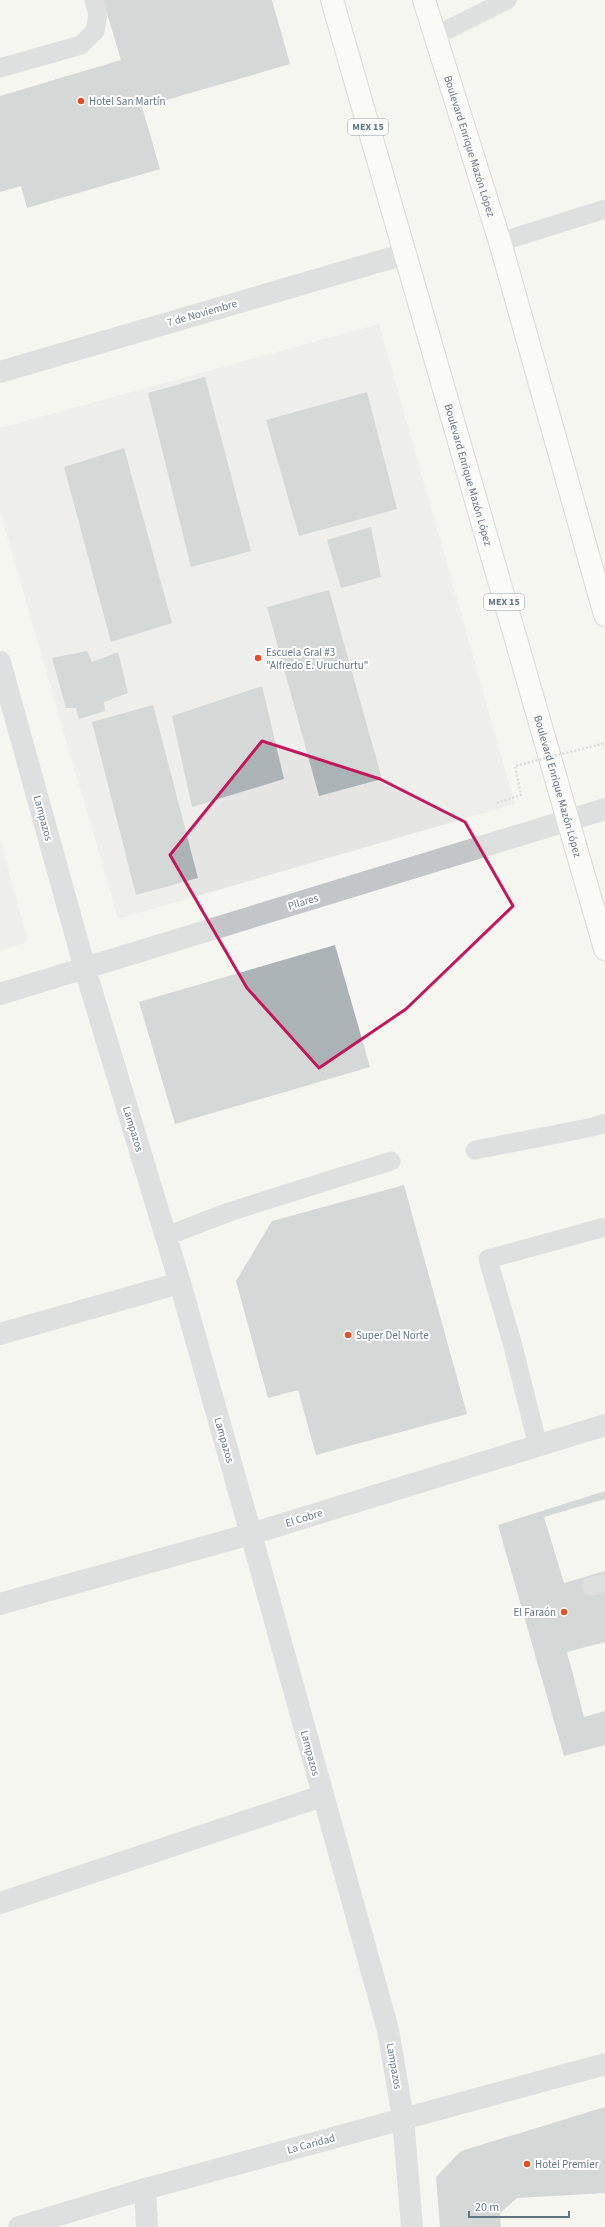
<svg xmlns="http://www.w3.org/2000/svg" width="605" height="2227" font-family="'Source Sans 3',sans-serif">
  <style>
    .built { fill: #e5e6e4 }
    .building { fill: #abb3b7 }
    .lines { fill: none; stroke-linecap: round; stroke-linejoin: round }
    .primary-casing { stroke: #b5b9bd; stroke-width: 24 }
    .service { stroke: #c2c6c9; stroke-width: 19 }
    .minor { stroke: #c2c6c9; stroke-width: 22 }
    .primary { stroke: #fff; stroke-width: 22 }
    .path-bridge { stroke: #bcbec0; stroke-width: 2.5; stroke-dasharray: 2 2; stroke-linecap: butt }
    .marked { fill: none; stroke: #c2185b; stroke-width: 3; stroke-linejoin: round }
    .poi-dot { fill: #e34f23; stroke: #fff; stroke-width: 1.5 }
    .labels { text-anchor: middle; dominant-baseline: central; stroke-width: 4; stroke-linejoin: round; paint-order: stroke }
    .shield { fill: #fff; stroke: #929ea8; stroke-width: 1 }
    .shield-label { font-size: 10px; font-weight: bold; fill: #647582 }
    .poi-label { font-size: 11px; fill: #647582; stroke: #fff; text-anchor: start }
    .street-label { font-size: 11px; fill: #647582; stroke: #fff }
  </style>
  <rect width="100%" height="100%" fill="#f5f5f1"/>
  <g class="built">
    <path d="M379 324 515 804 118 919 0 512V428Z"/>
    <path d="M0 839 28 942 0 951Z"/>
  </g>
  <g class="building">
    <path d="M103 0H272L290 64 142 107 160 169 27 208 21 186 0 192V96L121 60Z"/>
    <path d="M205 377 251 551 191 567 148 393Z"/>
    <path d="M367 392 397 509 299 536 266 420Z"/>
    <path d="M124 448 172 623 111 642 64 467Z"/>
    <path d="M371 527 381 577 341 588 327 540Z"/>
    <path d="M329 590 382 779 319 796 267 607Z"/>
    <path d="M87 651 92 662 118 652 128 693 104 702 105 711 79 719 76 708H66L52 658Z"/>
    <path d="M262 686 284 779 192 807 172 716Z"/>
    <path d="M153 705 198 878 136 895 92 722Z"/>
    <path d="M335 945 370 1067 175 1124 139 1002Z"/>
    <path d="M404 1185 467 1414 316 1455 298 1390 268 1398 236 1281 272 1221Z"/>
    <path d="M605 1491V1499L544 1517 564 1583 605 1571V1642L567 1652 584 1717 605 1711V1745L564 1756 498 1525Z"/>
    <path d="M605 2107V2193L517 2198 500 2213 501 2227H440L436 2177 461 2151Z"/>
  </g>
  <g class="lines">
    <g class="primary-casing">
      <g id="primary">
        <path id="s1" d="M332 0 605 949"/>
        <path id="s2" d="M424 0 500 242 605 615"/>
      </g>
    </g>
    <g class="service">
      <path d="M435 36 507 0"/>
      <path d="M0 68 81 45 95 31 98 14 94 0"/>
      <path d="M500 242 605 209"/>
      <path d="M475 1150 593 1127 605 1123"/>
      <path d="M166 1236 232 1211 391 1161"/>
      <path d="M538 1446 513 1346 488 1259 605 1227"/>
      <path d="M591 1586 605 1583"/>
    </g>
    <g class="minor">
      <path d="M0 372 405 254"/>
      <path d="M0 662 85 969 180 1283 251 1534 388 2030 403 2118 412 2227"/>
      <path d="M0 994 605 809"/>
      <path d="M0 1334 180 1283"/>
      <path d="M0 1604 251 1534 605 1425"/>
      <path d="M0 1903 322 1796"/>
      <path d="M145 2189 147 2227"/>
      <path d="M19 2227 145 2189 605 2064"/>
    </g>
    <use href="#primary" class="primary"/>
    <path class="path-bridge" d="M497 803 521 795 515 766 605 743"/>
  </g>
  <path d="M0 0H605V2227H0ZM262 741 380 779 465 822 513 906 406 1009 319 1068 247 988 170 855Z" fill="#f5f5f1" fill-opacity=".55" fill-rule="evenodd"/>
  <path class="marked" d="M262 741 380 779 465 822 513 906 406 1009 319 1068 247 988 170 855Z"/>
  <g class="poi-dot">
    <circle cx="81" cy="101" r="4"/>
    <circle cx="258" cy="658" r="4"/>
    <circle cx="348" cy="1335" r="4"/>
    <circle cx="564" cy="1612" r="4"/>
    <circle cx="527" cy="2164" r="4"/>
  </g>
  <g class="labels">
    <g class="shield">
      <rect x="348" y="119" width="40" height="16" rx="3"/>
      <rect x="484" y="594" width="40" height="16" rx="3"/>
    </g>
    <g class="shield-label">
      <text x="368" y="127">MEX 15</text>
      <text x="504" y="602">MEX 15</text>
    </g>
    <g class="poi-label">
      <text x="89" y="101">Hotel San Martín</text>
      <text x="266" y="652">Escuela Gral #3<tspan x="266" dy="13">"Alfredo E. Uruchurtu"</tspan></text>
      <text x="356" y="1335">Super Del Norte</text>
      <text x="556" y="1612" text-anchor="end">El Faraón</text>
      <text x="535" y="2164">Hotel Premier</text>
    </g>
    <g class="street-label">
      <text stroke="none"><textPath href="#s2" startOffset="153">Boulevard Enrique Mazón López</textPath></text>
      <text transform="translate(202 313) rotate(-16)">7 de Noviembre</text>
      <text stroke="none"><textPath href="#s1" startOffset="494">Boulevard Enrique Mazón López</textPath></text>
      <text stroke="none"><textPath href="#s1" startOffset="818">Boulevard Enrique Mazón López</textPath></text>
      <text transform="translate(43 818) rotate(75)">Lampazos</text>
      <text transform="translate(303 902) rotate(-17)">Pilares</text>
      <text transform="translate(133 1129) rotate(73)">Lampazos</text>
      <text transform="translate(224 1440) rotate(74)">Lampazos</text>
      <text transform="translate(304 1518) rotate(-17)">El Cobre</text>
      <text transform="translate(310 1753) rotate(75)">Lampazos</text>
      <text transform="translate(394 2066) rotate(80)">Lampazos</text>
      <text transform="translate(311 2144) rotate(-15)">La Caridad</text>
    </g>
  </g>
  <path d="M469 2211v6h100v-6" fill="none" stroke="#647582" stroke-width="2"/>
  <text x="475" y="2211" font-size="12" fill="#647582" stroke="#ffffff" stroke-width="3" paint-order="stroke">20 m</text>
</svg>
